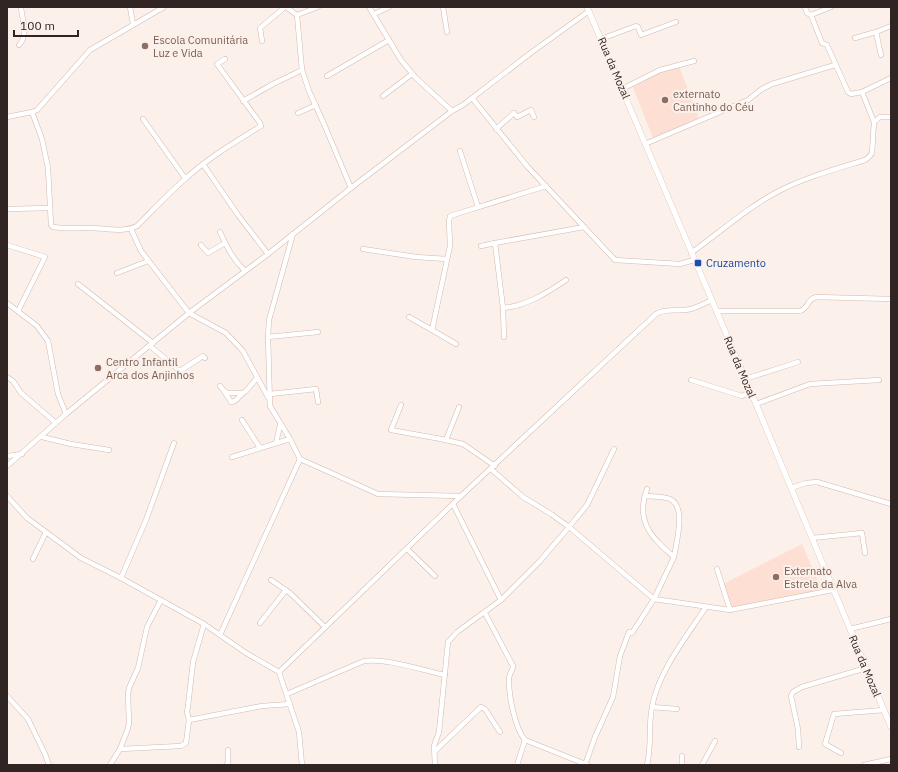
<svg xmlns="http://www.w3.org/2000/svg" width="898" height="772" font-family="'IBM Plex Sans',sans-serif">
  <style>
    .built { fill: #fddfd4 }
    .lines { fill: none; stroke-linecap: round; stroke-linejoin: round }
    .minor-casing { stroke: #d4b8ae; stroke-width: 5.5 }
    .major-casing { stroke: #d4b8ae; stroke-width: 6 }
    .minor { stroke: #fff; stroke-width: 4.5 }
    .major { stroke: #fff; stroke-width: 5.5 }
    .education-dot { fill: #8d6e63; stroke: #fcf0eb; stroke-width: 1.5 }
    .transit-dot { fill: #1a4fb4; stroke: #fcf0eb; stroke-width: 1.5 }
    .labels { text-anchor: middle; dominant-baseline: central; stroke-width: 4; stroke-linejoin: round; paint-order: stroke }
    .education-label { font-size: 11px; fill: #785e54; stroke: #fcf0eb; text-anchor: start }
    .street-label { font-size: 11px; fill: #302522; stroke: #fcf0eb }
    .transit-label { font-size: 11px; fill: #164399; stroke: #fcf0eb; text-anchor: start }
  </style>
  <rect width="100%" height="100%" fill="#fcf0eb"/>
  <g class="built">
    <path d="M679 66 699 119 653 138 632 85 657 73Z"/>
    <path d="M802 544 822 591 734 608 732 607 723 584Z"/>
  </g>
  <g class="lines">
    <g class="minor-casing">
      <g id="minor">
        <path d="M130 7 133 24"/>
        <path d="M286 7 297 15 318 7"/>
        <path d="M369 7 401 60 416 78 452 111"/>
        <path d="M443 7 447 32"/>
        <path d="M805 7 807 13 811 15 822 43 827 45 848 92 851 94 862 92"/>
        <path d="M374 14 389 7"/>
        <path d="M297 15 302 70 309 91 324 124 351 188"/>
        <path d="M811 15 831 7"/>
        <path d="M855 38 876 32"/>
        <path d="M601 39 636 26 638 27 641 35 676 22"/>
        <path d="M262 41 260 28 285 7"/>
        <path d="M19 45C29 35 22 20 21 7"/>
        <path d="M881 55 876 32 891 26"/>
        <path d="M327 76 389 40"/>
        <path d="M622 89 660 70 694 61"/>
        <path d="M383 96 412 74"/>
        <path d="M472 98 527 166 615 260 680 264 694 260"/>
        <path d="M243 101 273 84 302 70"/>
        <path d="M32 112 42 139 48 168 51 225 53 227C66 229 78 228 90 228 105 228 123 233 137 226 153 210 168 194 185 179 208 158 235 142 261 126L260 123 217 64 225 59"/>
        <path d="M298 113 316 105"/>
        <path d="M7 117 32 112 37 110 90 50 164 7"/>
        <path d="M143 119 185 178"/>
        <path d="M874 122 880 117H891"/>
        <path d="M496 129 514 113 517 117 531 110 534 117"/>
        <path d="M645 144 748 100 762 89 772 84 835 65"/>
        <path d="M460 151 478 207"/>
        <path d="M203 164 238 215 268 254"/>
        <path d="M7 209 50 208"/>
        <path d="M131 229 141 251 189 313 226 333 243 351 269 399"/>
        <path d="M220 232C228 249 232 258 245 271"/>
        <path d="M293 234 269 320 268 337 270 406 290 439 300 459 378 494 461 496"/>
        <path d="M7 245 45 257 18 311"/>
        <path d="M201 245 208 253 225 243"/>
        <path d="M481 246 495 243"/>
        <path d="M363 249 416 257 447 259"/>
        <path d="M691 253C719 233 748 207 779 191 806 177 836 169 865 160L869 157 872 153 874 122 862 92 891 78"/>
        <path d="M117 273 148 261"/>
        <path d="M78 284 153 343"/>
        <path d="M7 303 37 326 48 341 58 394 66 414"/>
        <path d="M503 308C526 306 547 293 566 280"/>
        <path d="M716 311H800C809 308 807 299 816 297L891 299"/>
        <path d="M409 317 432 330 450 246 449 221 450 216 546 186"/>
        <path d="M432 330 456 344"/>
        <path d="M268 337 318 332"/>
        <path d="M504 337 503 308 495 243 584 227"/>
        <path d="M150 346 180 371 203 356 205 358"/>
        <path d="M7 377 13 381 21 393 56 423"/>
        <path d="M745 379 798 362"/>
        <path d="M691 380 742 396 751 392"/>
        <path d="M220 386 224 391 228 393H243L246 391 257 378"/>
        <path d="M224 391 231 402 235 401 243 393"/>
        <path d="M270 394 316 389 318 402"/>
        <path d="M756 404 810 384 879 380"/>
        <path d="M401 405 391 430 441 439 463 444 495 466"/>
        <path d="M242 420 260 448"/>
        <path d="M42 437 71 444 109 450"/>
        <path d="M446 440 459 407"/>
        <path d="M276 443 280 425"/>
        <path d="M7 456 22 454"/>
        <path d="M232 457 290 439"/>
        <path d="M7 466 66 414 189 313 268 254 351 188 452 111 463 105 532 52 589 11"/>
        <path d="M491 469 523 497 551 514 569 527 654 599 730 610 833 590"/>
        <path d="M791 488 806 483 817 482 891 504"/>
        <path d="M7 496 27 518 81 558 121 578 204 624 246 653 279 672 299 732 302 765"/>
        <path d="M645 496C653 497 662 496 670 499 687 507 676 543 674 557"/>
        <path d="M453 504 501 600"/>
        <path d="M812 538 862 533 865 553"/>
        <path d="M407 549 435 576"/>
        <path d="M33 559 46 532"/>
        <path d="M717 569 730 610"/>
        <path d="M121 578 146 520 174 443"/>
        <path d="M271 580 290 593 325 627"/>
        <path d="M485 613 513 666C513 671 508 675 509 681 509 697 515 728 525 740L588 765"/>
        <path d="M260 623 286 590"/>
        <path d="M850 629 891 619"/>
        <path d="M220 635 300 459"/>
        <path d="M279 672 461 496 656 314C665 308 680 312 691 309 698 307 705 303 712 300"/>
        <path d="M287 694 364 661C387 658 421 670 445 675"/>
        <path d="M7 696 28 719 45 754 49 765"/>
        <path d="M652 707 677 709"/>
        <path d="M189 720 262 706 290 704"/>
        <path d="M799 747 798 729 791 696 793 692 802 687 866 668"/>
        <path d="M120 749 181 746 186 743 189 720 187 712 188 706 193 662 204 624"/>
        <path d="M435 751 481 707 485 709 500 732"/>
        <path d="M841 753 825 744 834 714 884 710"/>
        <path d="M110 765 120 749 127 731 129 724 128 694 129 688 138 668 147 627 161 600"/>
        <path d="M226 765 228 763V750"/>
        <path d="M435 765 434 746 439 732 448 642 457 632 501 600 540 561 569 527 587 505 614 449"/>
        <path d="M517 765 525 740"/>
        <path d="M585 765 595 737 613 697 620 656 629 632 632 633 654 599 674 557C669 552 664 549 660 544 643 528 639 511 647 489"/>
        <path d="M647 765C652 746 648 726 652 707 658 672 687 636 706 607"/>
        <path d="M682 765V756"/>
        <path d="M702 765 715 741"/>
        <path d="M864 765 891 759"/>
      </g>
    </g>
    <g class="major-casing">
      <path id="major" d="M587 7 751 392 891 727"/>
    </g>
    <use href="#minor" class="minor"/>
    <use href="#major" class="major"/>
  </g>
  <g class="education-dot">
    <circle cx="145" cy="46" r="4"/>
    <circle cx="665" cy="100" r="4"/>
    <circle cx="98" cy="368" r="4"/>
    <circle cx="776" cy="577" r="4"/>
  </g>
  <rect class="transit-dot" x="694" y="259" width="8" height="8" rx="2"/>
  <g class="labels">
    <g class="education-label">
      <text x="153" y="40">Escola Comunitária<tspan x="153" dy="13">Luz e Vida</tspan></text>
      <text x="673" y="94">externato<tspan x="673" dy="13">Cantinho do Céu</tspan></text>
      <text x="106" y="362">Centro Infantil<tspan x="106" dy="13">Arca dos Anjinhos</tspan></text>
      <text x="784" y="571">Externato<tspan x="784" dy="13">Estrela da Alva</tspan></text>
    </g>
    <g class="street-label">
      <text transform="translate(614 68) rotate(67)">Rua da Mozal</text>
      <text transform="translate(740 367) rotate(67)">Rua da Mozal</text>
      <text transform="translate(865 666) rotate(67)">Rua da Mozal</text>
    </g>
    <g class="transit-label">
      <text x="706" y="263">Cruzamento</text>
    </g>
  </g>
  <rect width="898" height="772" fill="none" stroke="#302522" stroke-width="16"/>
  <path d="M14 30v6h64v-6" fill="none" stroke="#302522" stroke-width="2"/>
  <text x="20" y="30" font-size="12" fill="#302522" stroke="#fcf0eb" stroke-width="3" paint-order="stroke">100 m</text>
</svg>
